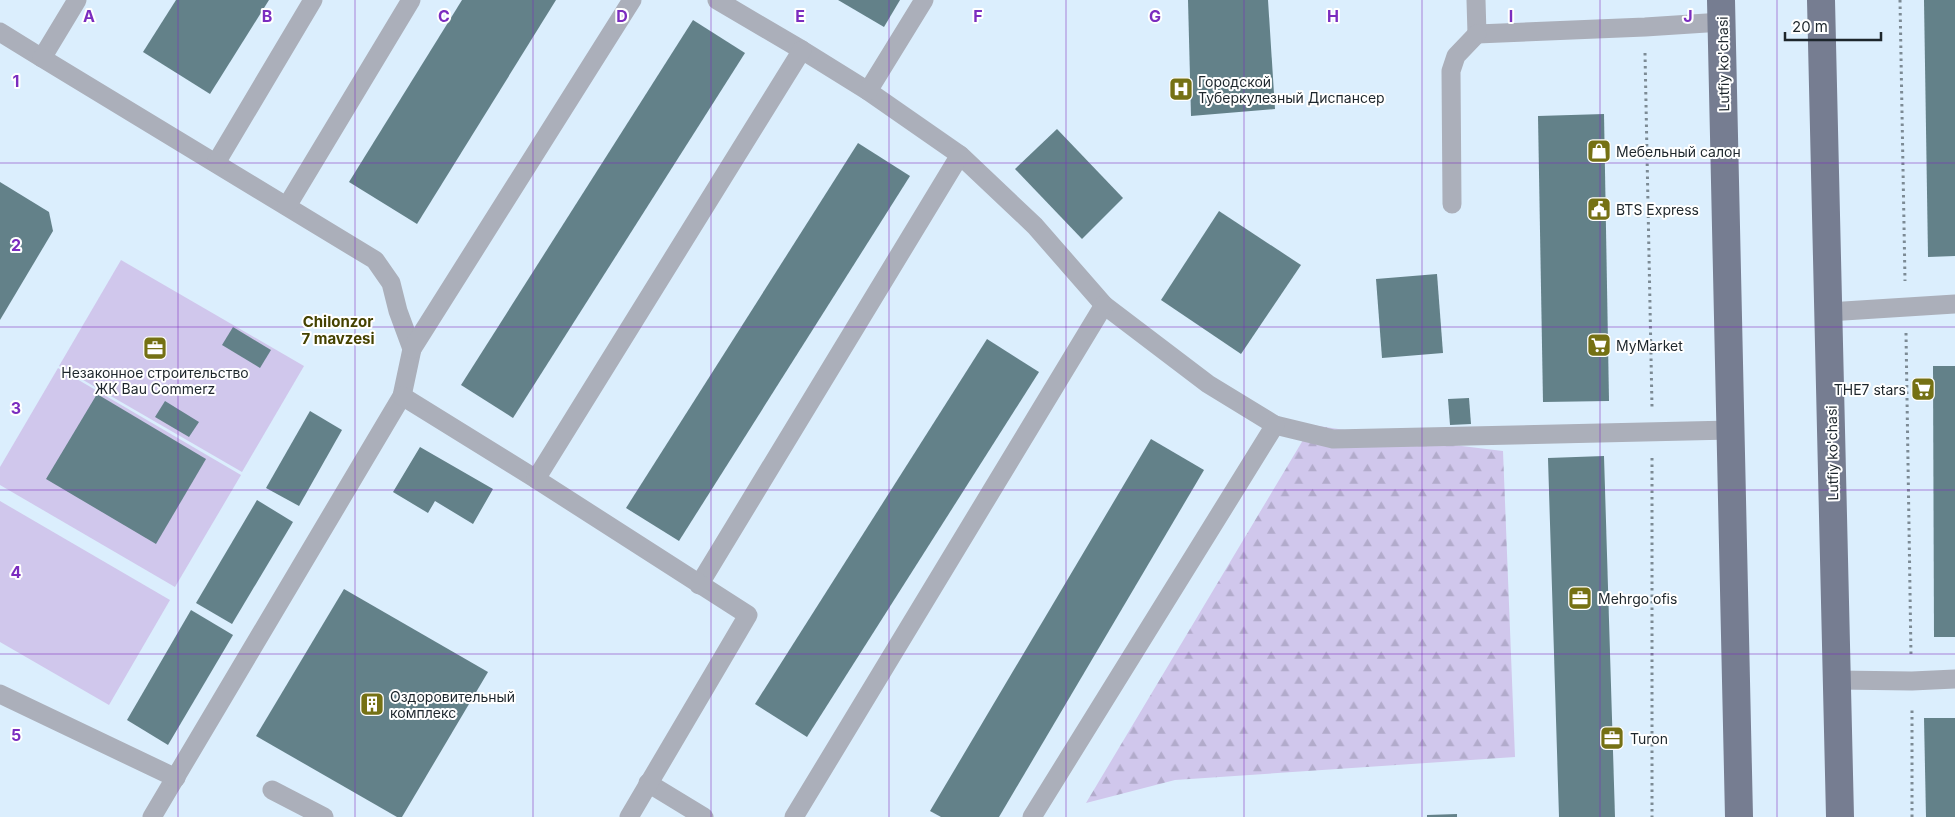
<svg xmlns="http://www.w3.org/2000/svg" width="1955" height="817" font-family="Inter,sans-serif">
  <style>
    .forest { fill: url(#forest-firs) }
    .park { fill: #d0c7ec }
    .building { fill: #638189 }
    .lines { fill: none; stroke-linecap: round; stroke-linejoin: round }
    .path { stroke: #7c8a94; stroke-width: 3; stroke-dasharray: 2.5 4; stroke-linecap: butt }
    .service { stroke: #abafba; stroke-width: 19 }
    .primary { stroke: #767d91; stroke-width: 28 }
    .grid { fill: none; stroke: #7b2cbf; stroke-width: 1; stroke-opacity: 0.55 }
    .labels { text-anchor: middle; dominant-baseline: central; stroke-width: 4; stroke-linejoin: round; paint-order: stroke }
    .street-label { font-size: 14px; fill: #1d262c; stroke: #fff }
    .poi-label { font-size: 14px; fill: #1d262c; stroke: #fff; text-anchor: start }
    .neighbourhood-label { font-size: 15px; font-weight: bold; fill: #454200; stroke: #fff }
    .grid-label { font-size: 16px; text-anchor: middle; font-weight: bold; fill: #7b2cbf; stroke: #fff; stroke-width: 4; stroke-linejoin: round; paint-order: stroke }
  </style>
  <defs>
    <pattern id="forest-firs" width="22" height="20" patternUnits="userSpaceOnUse" patternTransform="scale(1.25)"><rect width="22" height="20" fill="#d0c7ec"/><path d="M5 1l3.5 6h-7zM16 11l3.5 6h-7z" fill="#b2abcb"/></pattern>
  </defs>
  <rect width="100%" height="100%" fill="#dbeefd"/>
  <path class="forest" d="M1312 425 1404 439 1503 451 1515 757 1175 780 1086 803Z"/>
  <g class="park">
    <path d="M121 260 304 366 242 472 59 366Z"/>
    <path d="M58 368 241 475 175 587 0 485V467Z"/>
    <path d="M0 501 170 600 109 705 0 642Z"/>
  </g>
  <g class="building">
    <path d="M176 0H269L210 94 143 52Z"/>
    <path d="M462 0H556L417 224 349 182Z"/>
    <path d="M838 0H900L884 27Z"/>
    <path d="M1188 0H1268L1275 109 1191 116Z"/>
    <path d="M1924 0H1955V256L1928 257Z"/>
    <path d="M693 20 745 53 513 418 461 385Z"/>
    <path d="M1604 114 1609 401 1543 402 1538 116Z"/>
    <path d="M1057 129 1123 198 1082 239 1015 169Z"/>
    <path d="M858 143 910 176 679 541 626 508Z"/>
    <path d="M0 182 49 212 53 231 0 320Z"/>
    <path d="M1219 211 1301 265 1241 354 1161 300Z"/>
    <path d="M1437 274 1443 353 1382 358 1376 279Z"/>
    <path d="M233 327 271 350 260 368 222 345Z"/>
    <path d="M987 339 1039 372 807 737 755 704Z"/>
    <path d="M1933 366H1955V637H1934Z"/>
    <path d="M97 394 206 459 156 544 46 479Z"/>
    <path d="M1469 398 1471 424 1450 425 1448 399Z"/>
    <path d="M165 401 199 422 189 437 155 417Z"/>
    <path d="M310 411 342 430 299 506 266 488Z"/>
    <path d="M1151 439 1204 470 999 817H941L930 811Z"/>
    <path d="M420 447 493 489 473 524 435 501 428 513 393 492Z"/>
    <path d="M1604 456 1615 817H1559L1548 458Z"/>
    <path d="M257 500 293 522 232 624 196 603Z"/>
    <path d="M344 589 488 672 402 817H397L256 736Z"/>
    <path d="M191 610 233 635 168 745 127 720Z"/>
    <path d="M1924 718H1955V817H1926Z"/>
    <path d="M1457 814V817H1427V815Z"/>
  </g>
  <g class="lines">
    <g class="path">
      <path d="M1900 0 1905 281"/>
      <path d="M1645 53 1652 407"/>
      <path d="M1906 333 1911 656"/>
      <path d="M1652 458V817"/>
      <path d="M1912 817V708"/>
    </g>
    <g class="service">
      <path d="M717 0 802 50 868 91 960 155 1035 226 1104 305 1208 384 1275 425 1333 439 1731 430"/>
      <path d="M1476 0 1477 34 1645 27 1722 22"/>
      <path d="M0 32 42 58 77 0"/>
      <path d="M42 58 375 260 391 283 398 311 412 349 402 396 152 817"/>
      <path d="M868 91 924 0"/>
      <path d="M216 163 313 0"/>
      <path d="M1452 204 1451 71 1456 56 1477 34"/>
      <path d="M287 206 411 0"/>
      <path d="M1828 312 1955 304"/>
      <path d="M412 349 632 0"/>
      <path d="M402 396 536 479"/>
      <path d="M699 585 960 155"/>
      <path d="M1837 680 1912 681 1955 679"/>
      <path d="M0 694 176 778"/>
      <path d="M648 783 704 817"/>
      <path d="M272 790 324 817"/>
      <path d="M629 817 748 615 536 479 802 50"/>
      <path d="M794 817 1104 305"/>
      <path d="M1032 817 1275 425"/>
    </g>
    <g class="primary">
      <path d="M1721 0 1739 817"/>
      <path d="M1821 0 1840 817"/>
    </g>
  </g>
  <path class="grid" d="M178 0V817M355 0V817M533 0V817M711 0V817M889 0V817M1066 0V817M1244 0V817M1422 0V817M1600 0V817M1777 0V817M0 163H1955M0 327H1955M0 490H1955M0 654H1955"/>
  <defs>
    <g id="hospital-square" transform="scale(1.25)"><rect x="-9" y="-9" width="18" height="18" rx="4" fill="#757114" stroke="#fff"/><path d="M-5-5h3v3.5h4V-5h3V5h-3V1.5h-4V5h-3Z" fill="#fff"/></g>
    <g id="shop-square" transform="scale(1.25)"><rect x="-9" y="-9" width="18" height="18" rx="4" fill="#757114" stroke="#fff"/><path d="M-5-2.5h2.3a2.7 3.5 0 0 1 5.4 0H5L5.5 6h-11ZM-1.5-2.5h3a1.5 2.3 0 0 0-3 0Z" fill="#fff"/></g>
    <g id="civic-square" transform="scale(1.25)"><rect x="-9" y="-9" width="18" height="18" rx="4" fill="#757114" stroke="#fff"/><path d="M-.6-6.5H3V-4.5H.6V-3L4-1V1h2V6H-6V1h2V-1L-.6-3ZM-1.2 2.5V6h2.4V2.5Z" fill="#fff"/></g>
    <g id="supermarket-square" transform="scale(1.25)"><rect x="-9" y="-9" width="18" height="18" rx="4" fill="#757114" stroke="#fff"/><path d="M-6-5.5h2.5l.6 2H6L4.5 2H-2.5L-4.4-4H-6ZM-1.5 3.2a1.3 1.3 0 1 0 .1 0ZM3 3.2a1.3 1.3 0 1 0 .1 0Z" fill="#fff"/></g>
    <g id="office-square" transform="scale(1.25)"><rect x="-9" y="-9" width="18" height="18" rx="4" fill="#757114" stroke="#fff"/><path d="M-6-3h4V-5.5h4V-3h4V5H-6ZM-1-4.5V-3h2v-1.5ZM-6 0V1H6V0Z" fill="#fff"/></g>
    <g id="building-square" transform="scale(1.25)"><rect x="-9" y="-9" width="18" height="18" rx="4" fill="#757114" stroke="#fff"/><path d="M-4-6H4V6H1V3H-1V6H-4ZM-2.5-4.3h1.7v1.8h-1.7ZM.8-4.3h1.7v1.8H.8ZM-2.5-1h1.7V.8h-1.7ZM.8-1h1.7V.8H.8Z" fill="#fff"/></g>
  </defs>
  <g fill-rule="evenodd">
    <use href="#hospital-square" x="1181" y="89"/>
    <use href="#shop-square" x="1599" y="151"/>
    <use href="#civic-square" x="1599" y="209"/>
    <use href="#supermarket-square" x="1599" y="345"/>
    <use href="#office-square" x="155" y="348"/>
    <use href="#supermarket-square" x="1923" y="389"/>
    <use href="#office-square" x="1580" y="598"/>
    <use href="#building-square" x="372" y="704"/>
    <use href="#office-square" x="1612" y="738"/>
  </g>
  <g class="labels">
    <g class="street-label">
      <text transform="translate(1723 64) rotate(-91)">Lutfiy ko'chasi</text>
      <text transform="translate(1832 453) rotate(-91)">Lutfiy ko'chasi</text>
    </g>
    <g class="poi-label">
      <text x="1198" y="81">Городской<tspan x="1198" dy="16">Туберкулезный Диспансер</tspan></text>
      <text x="1616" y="151">Мебельный салон</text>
      <text x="1616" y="209">BTS Express</text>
      <text x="1616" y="345">MyMarket</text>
      <text x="155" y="372" text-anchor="middle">Незаконное строительство<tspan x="155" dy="16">ЖК Bau Commerz</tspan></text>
      <text x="1906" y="389" text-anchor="end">THE7 stars</text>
      <text x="1598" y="598">Mehrgo ofis</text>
      <text x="390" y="696">Оздоровительный<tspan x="390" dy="16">комплекс</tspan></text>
      <text x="1630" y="738">Turon</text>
    </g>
    <g class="neighbourhood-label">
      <text x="338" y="321">Chilonzor<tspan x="338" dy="17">7 mavzesi</tspan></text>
    </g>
  </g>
  <g class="grid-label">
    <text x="89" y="22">A</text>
    <text x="267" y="22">B</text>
    <text x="444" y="22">C</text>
    <text x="622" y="22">D</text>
    <text x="800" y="22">E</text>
    <text x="978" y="22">F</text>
    <text x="1155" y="22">G</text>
    <text x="1333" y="22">H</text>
    <text x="1511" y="22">I</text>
    <text x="1688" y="22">J</text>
    <text x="16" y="87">1</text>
    <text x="16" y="251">2</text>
    <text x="16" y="414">3</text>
    <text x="16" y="578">4</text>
    <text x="16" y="741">5</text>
  </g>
  <path d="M1785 32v8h96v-8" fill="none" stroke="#1d262c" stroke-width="2.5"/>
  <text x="1792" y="32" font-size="15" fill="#1d262c" stroke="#ffffff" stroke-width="4" paint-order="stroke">20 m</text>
</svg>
